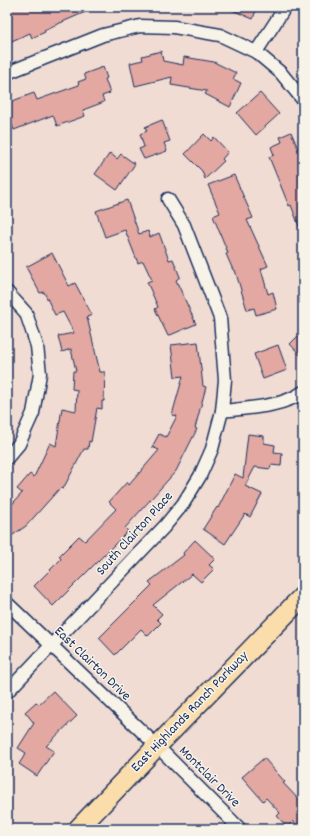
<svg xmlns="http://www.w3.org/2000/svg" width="310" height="836" font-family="Dekko,sans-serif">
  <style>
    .building { fill: #e2a8a1; stroke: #1b2f5e }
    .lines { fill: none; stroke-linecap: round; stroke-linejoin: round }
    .street-casing { stroke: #1b2f5e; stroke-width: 15 }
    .primary-casing { stroke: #1b2f5e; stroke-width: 22 }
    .street { stroke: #f7f3e8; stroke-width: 12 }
    .primary { stroke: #faddab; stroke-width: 19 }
    .labels { text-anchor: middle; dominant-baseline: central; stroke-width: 3; stroke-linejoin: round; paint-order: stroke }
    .street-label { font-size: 14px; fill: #1b2f5e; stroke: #f7f3e8 }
  </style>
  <rect width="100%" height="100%" fill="#f1dcd3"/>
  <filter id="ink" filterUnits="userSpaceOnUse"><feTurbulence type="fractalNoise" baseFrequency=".025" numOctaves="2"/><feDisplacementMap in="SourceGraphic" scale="8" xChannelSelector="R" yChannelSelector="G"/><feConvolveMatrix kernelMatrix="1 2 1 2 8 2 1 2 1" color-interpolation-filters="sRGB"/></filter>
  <g filter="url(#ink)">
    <g class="building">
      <path d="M13 7H97L44 30 45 32 32 38 30 33 7 43V10Z"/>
      <path d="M225 7H257L253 19Z"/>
      <path d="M161 51 163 61 183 65 184 57 214 62 236 73 233 79 241 83 230 107 205 94 207 91 171 85 172 77 135 86 130 63 143 60 142 56Z"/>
      <path d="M103 67 107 78 105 79 110 93 102 96 104 102 83 110 85 116 57 126 53 115 14 130 7 112V103L34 93 37 100 79 85 78 82 86 79 84 74Z"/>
      <path d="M260 93 279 114 256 135 237 113Z"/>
      <path d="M162 120 170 141 164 143 167 151 144 159 139 149 144 147 140 134 147 131 145 127Z"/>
      <path d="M291 132 303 160 302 234 291 205 289 206 269 157 274 155 271 147 282 142 280 137Z"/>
      <path d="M204 134 211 141 214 137 228 152 222 159 224 161 205 179 202 171 185 154Z"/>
      <path d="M110 153 117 159 121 154 135 164 117 190 95 174Z"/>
      <path d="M234 175 253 218 247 220 268 266 261 269 268 294 273 292 277 309 256 315 254 308 247 310 235 270H233L226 254 228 253 213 216 220 213 208 185Z"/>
      <path d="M127 200 139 234 148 231 150 237 159 233 169 260 173 259 180 277 176 280 196 324 168 336 155 309 158 307 147 282 152 280 143 261 138 263 125 230 105 237 96 211Z"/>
      <path d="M52 253 69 286 75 283 92 315 87 317 100 372H105L104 401H102V409L97 408 91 442 89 441 88 449H84L63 489 60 488 26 526 7 539V510L22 493 17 489 30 474 34 477 50 443 56 446 62 408 76 411 77 390 72 389 73 371H76L71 349 62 352 58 336 74 333 63 312 55 315 44 292 40 293 26 267Z"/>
      <path d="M303 331V358L290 344Z"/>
      <path d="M198 342 203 386 206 387 195 428 197 429 176 471 125 528 128 531 53 606 34 586 61 559 59 556 79 536 85 541 116 509 109 502 127 482 129 485 159 450 152 447 159 434 166 437 177 416 172 415 183 376 175 377 171 345Z"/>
      <path d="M278 345 287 370 263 379 254 354Z"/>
      <path d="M248 434 264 436V443L275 445 274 452 282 453 281 466 271 465 270 469 255 467 245 486 262 494 250 517 245 514 225 544 203 529 217 507 218 508 235 474 243 478Z"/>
      <path d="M195 540 215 559 209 565 214 569 201 582 192 574 153 605 162 614 157 619 161 623 148 636 141 629 115 655 99 638 152 585 149 582 184 555 183 553Z"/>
      <path d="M53 691 77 716 46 746 54 751 37 776 19 764 26 753 18 748 34 723 25 712 36 702 39 704Z"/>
      <path d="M264 758 285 782 283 783 303 804V829H301L293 821 287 827 277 816 280 813 266 798 263 801 242 777Z"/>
    </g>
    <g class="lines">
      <g class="street-casing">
        <g id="street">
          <path d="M256 52 282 12 283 7"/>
          <path d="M7 73 103 35 140 26 174 27 220 35 256 52 281 73 303 100"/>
          <path d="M7 292 26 313 37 346 40 374 33 413 19 444 7 458"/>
          <path d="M222 411C247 408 283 407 303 392"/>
          <path d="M7 603 157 746 240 829"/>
          <path d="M7 692 164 527 183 504 200 476 212 449 222 411 225 380 220 318 184 225 168 199"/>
        </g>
      </g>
      <g class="primary-casing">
        <path id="primary" d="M78 829 157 746 303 596"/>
      </g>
      <use href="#street" class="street"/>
      <use href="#primary" class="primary"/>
    </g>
  </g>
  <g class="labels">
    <g class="street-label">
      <text transform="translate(135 534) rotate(-48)">South Clairton Place</text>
      <text transform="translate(92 664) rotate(44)">East Clairton Drive</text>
      <text transform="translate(190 712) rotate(-46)">East Highlands Ranch Parkway</text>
      <text transform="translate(209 777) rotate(45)">Montclair Drive</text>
    </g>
  </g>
  <rect width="310" height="836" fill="none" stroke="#f7f3e8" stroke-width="24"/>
  <rect x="12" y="12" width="286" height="812" fill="none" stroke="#1b2f5e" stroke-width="1.5" filter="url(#ink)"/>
</svg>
